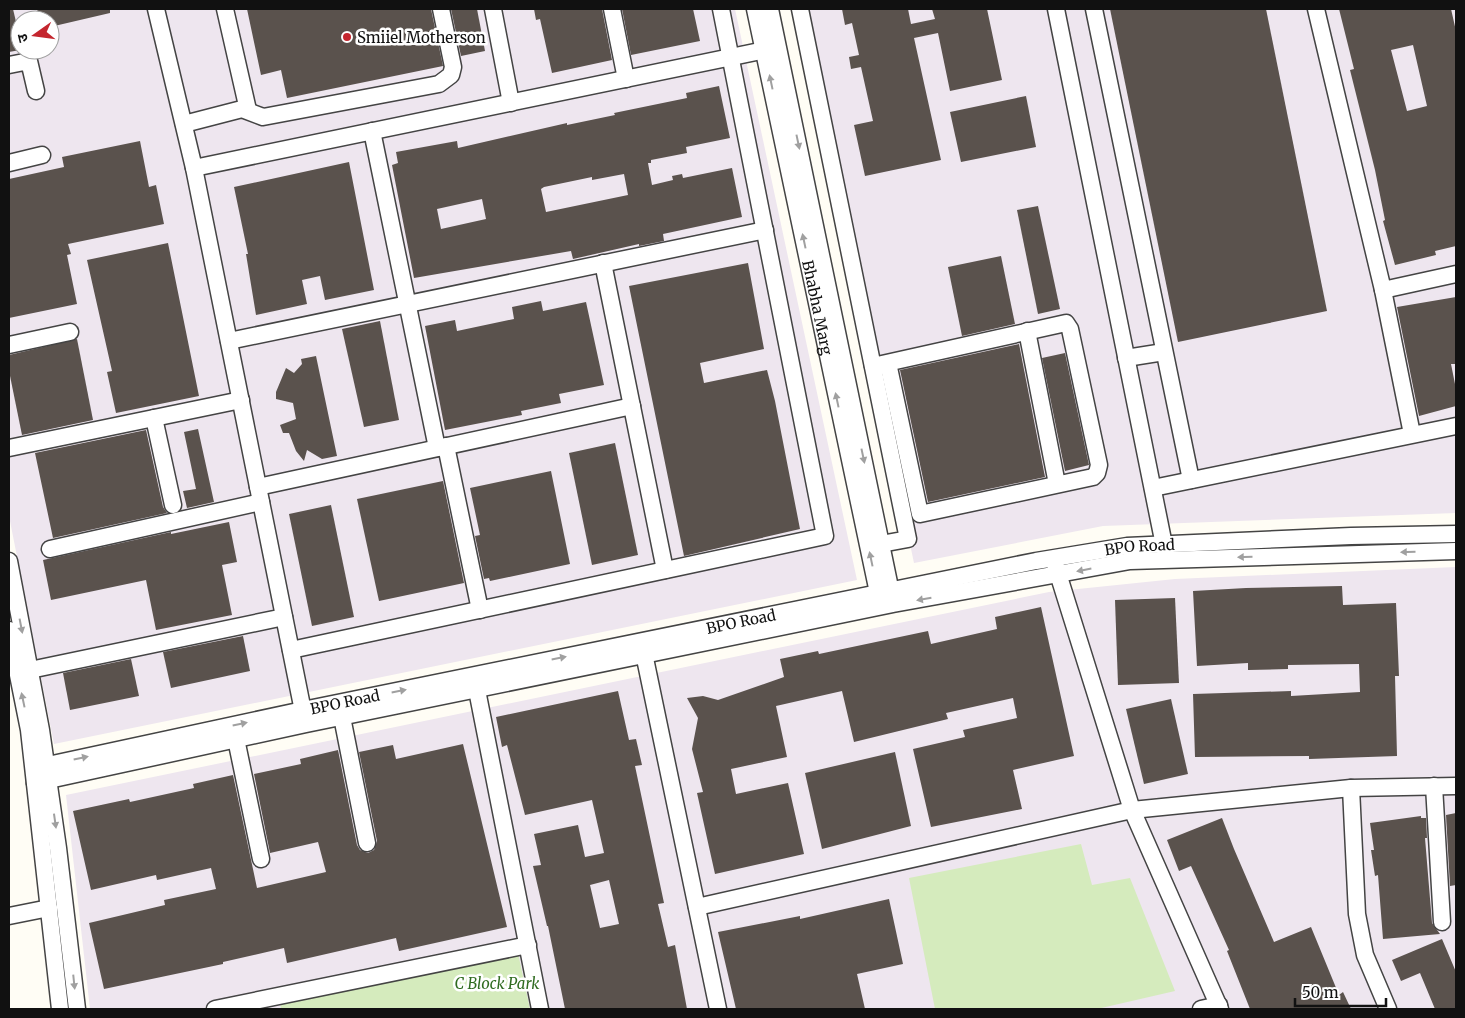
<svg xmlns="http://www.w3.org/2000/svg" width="1465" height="1018" font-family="Merriweather,'Noto Sans Devanagari',serif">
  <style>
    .industrial { fill: #eee6ef; fill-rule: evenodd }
    .green { fill: #d5ebbd }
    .building { fill: #5a524d; fill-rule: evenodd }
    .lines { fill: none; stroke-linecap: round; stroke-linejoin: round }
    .minor-casing { stroke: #444; stroke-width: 19 }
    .minor { stroke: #fff; stroke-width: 16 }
    .oneway { fill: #a0a0a0 }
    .poi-dot { fill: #c4262e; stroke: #fff; stroke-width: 2 }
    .labels { text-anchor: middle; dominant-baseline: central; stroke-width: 5; stroke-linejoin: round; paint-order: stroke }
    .poi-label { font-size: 15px; fill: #111; stroke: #fff; text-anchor: start }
    .street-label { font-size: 15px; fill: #111; stroke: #fff }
    .park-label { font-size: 15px; font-style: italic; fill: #2f6b1f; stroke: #fff }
  </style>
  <rect width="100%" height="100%" fill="#fffdf5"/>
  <g class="industrial">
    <path d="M9 9H735L857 580 54 744 9 516ZM20 20H50V50H20Z"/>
    <path d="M797 9H1456V513L1103 526 914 563Z"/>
    <path d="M1456 567V1009H90L66 795 1049 592 1175 579Z"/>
  </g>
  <g class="green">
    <path d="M1081 844 1092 885 1130 878 1175 991 1097 1009H935L909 878Z"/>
    <path d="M518 953 530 1009H281L280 1002Z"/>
  </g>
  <g class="building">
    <path d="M9 9H13L20 39V50L9 52Z"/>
    <path d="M37 9H110V13L50 27V20H40Z"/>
    <path d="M247 9H431L443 66 287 98 281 70 261 75Z"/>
    <path d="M451 9H477L485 51 461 56Z"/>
    <path d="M534 9H602L612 60 552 73 540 19 536 20Z"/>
    <path d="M622 9H693L700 41 631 55Z"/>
    <path d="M842 9H908L911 24 935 19 932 9H987L1002 80 950 91 938 33 914 38 941 160 865 176 854 125 873 121 861 67 851 69 849 57 859 55 852 23 845 25Z"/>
    <path d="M1110 9H1266L1327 311 1178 342Z"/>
    <path d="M1339 9H1451L1456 31V246L1435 251 1436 255 1395 265 1383 221 1385 220 1375 170 1350 70 1354 69ZM1413 45 1427 106 1407 111 1391 50Z"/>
    <path d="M719 86 730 138 686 147 687 153 651 160V163H648L652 185 673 180 672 176 682 174 683 178 732 168 742 217 663 234 664 241 639 246V244L573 259 571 251 414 278 392 165 398 163 396 152 457 141 458 148 567 123V125L615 115 614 113 687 98 686 93ZM624 174 628 195 546 212 541 189 544 187 592 177V180ZM482 199 486 219 441 229 437 209Z"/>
    <path d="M1026 96 1036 147 961 162 950 112Z"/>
    <path d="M140 141 149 187 156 185 164 224 68 244 71 254 67 255 77 304 9 318V179L64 167 62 157Z"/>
    <path d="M349 162 374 290 325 300 320 276 302 280 307 304 256 315 246 254H248L234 187Z"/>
    <path d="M1038 206 1060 309 1038 314 1017 210Z"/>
    <path d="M168 243 199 396 116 413 107 372 112 371 87 260Z"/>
    <path d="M1001 256 1015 324 962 336 948 267Z"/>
    <path d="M748 263 764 349 700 363 704 383 767 370 775 401 800 529 684 556 629 286Z"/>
    <path d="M1456 297V364H1451L1456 389V406L1419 416 1397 307Z"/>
    <path d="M541 301 543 311 586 302 604 385 559 394 561 403 521 411 522 415 445 430 425 326 455 320 457 331 514 319 512 307Z"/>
    <path d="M380 321 399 420 364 427 342 329Z"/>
    <path d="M77 339 93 420 22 435 9 371V355Z"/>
    <path d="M1019 344 1045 477 928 502 900 370Z"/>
    <path d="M1065 353 1089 465 1065 471 1042 358Z"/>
    <path d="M316 356 337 456 322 459 307 450 304 461 296 451 289 433H283L280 425 296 419 293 403 276 399V392L286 368 294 373 302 364 301 359Z"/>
    <path d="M198 429 214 502 187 508 183 491 196 489 184 432Z"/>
    <path d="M146 430 163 507 167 513 53 538 35 453Z"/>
    <path d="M615 443 638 555 592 565 569 453Z"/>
    <path d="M551 471 570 564 490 581 489 578 484 579 475 536 480 535 470 488Z"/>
    <path d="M443 481 464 583 379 601 357 499Z"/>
    <path d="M331 505 354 617 312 626 289 514Z"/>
    <path d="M229 522 237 562 222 565 232 615 156 630 146 580 51 600 43 560 171 532V534Z"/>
    <path d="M1342 586 1343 605 1396 603 1399 676H1395L1397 756 1309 759V756L1195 757 1193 694 1291 691V696L1360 692 1359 664 1288 665V669L1248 670V663L1197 666 1193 591 1246 588Z"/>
    <path d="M1175 598 1179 683 1118 685 1115 600Z"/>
    <path d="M1041 607 1074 756 1013 770 1022 809 931 827 913 749 965 737 963 730 1017 718 1013 698 946 713 948 719 854 742 842 691 776 706 787 757 731 769 736 794 788 783 804 854 715 874 697 793 703 792 692 749 698 718 687 698 703 696 718 700 784 677 780 659 818 651 819 654 928 631 931 644 997 629 995 617Z"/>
    <path d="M243 636 250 671 171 688 163 652Z"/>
    <path d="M131 659 139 696 70 710 63 673Z"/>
    <path d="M618 691 629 740 636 739 642 765 635 766 664 903 658 904 668 947 675 945 687 1009H565L548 926H547L533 866 541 865 534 834 578 825 585 857 604 853 592 800 525 815 507 745 502 747 496 717ZM609 880 619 924 600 928 590 885Z"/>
    <path d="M1171 699 1188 774 1144 784 1126 709Z"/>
    <path d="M463 744 507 927 399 951 396 938 287 963 284 948 223 962V964L104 989 89 923 165 905 164 900 216 889 211 868 157 880 156 875 91 890 73 811 129 799 130 802 194 788 193 784 233 775 257 888 326 872 318 842 270 853 254 774 301 764 300 759 338 750 357 845 360 850 368 853 374 850 377 841 359 752 393 745 396 759Z"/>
    <path d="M895 752 911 826 822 849 805 773Z"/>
    <path d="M1456 813V885L1450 886 1446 815Z"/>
    <path d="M1421 816V818H1426L1427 838H1425L1432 923 1440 934 1383 939 1378 875 1375 876 1371 850H1374L1370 823Z"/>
    <path d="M1222 818 1234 849 1274 942 1311 927 1339 995 1343 992 1351 1009H1250L1227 951 1229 950 1191 866 1179 871 1167 840Z"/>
    <path d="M889 899 903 964 857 974 865 1009H736L718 932 800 916V919Z"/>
    <path d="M1442 939 1456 972V1009H1435L1420 973 1401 981 1392 960Z"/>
  </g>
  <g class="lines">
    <g class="minor-casing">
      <g id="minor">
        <path d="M156 9 194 168 305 721"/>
        <path d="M225 9 248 110"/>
        <path d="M493 9 511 103"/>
        <path d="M612 9 626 79"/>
        <path id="s1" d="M755 9 880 602"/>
        <path d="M770 9 893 602"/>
        <path d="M800 9 908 539 881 544"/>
        <path d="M1056 9 1166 555"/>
        <path d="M1094 9 1191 480"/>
        <path d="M1316 9 1383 290 1412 434"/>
        <path d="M9 65 29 61 36 91"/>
        <path d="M184 124 242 109 263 117 439 84 451 75 453 67 441 9"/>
        <path d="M372 131 437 448"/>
        <path d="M9 163 42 155"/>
        <path d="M194 168 775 48"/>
        <path d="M603 263 665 570"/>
        <path d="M1383 290 1456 274"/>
        <path d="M1027 331 1057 484"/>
        <path d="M229 341 765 230"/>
        <path d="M9 345 70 332"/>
        <path d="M1126 358 1164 352"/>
        <path d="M873 366 1066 323 1070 329 1099 465 1097 473 1093 477 920 514 888 363"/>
        <path d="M154 418 173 505"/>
        <path d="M446 446 480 610"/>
        <path d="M9 448 241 400"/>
        <path d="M258 487 632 406"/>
        <path d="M1153 488 1456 426"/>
        <path d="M50 549 261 502"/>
        <path d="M9 561 41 730 58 848 77 1009"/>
        <path d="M1055 564 1132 810 1220 1009"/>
        <path d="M9 630 29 730 60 1009"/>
        <path d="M642 644 718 1009"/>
        <path d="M291 650 825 536 721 9"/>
        <path d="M30 670 284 617"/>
        <path d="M475 680 540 1009"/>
        <path d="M342 717 367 843"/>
        <path d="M236 739 261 859"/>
        <path id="s2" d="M34 768 303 710 1036 561 1127 546 1351 536 1456 534"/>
        <path d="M35 783 306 724 893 604 1130 561 1456 551"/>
        <path d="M1434 786 1442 922"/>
        <path d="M1351 788 1357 914 1365 955 1388 1009"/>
        <path d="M697 907 1132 810 1351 788 1456 786"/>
        <path d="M9 916 49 908"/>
        <path d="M215 1009 528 945"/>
        <path d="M1201 1009 1219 1005"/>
      </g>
    </g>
    <use href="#minor" class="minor"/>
  </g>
  <defs><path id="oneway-solid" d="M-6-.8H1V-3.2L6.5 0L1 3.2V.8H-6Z" transform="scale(1.25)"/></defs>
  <g class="oneway">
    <use href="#oneway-solid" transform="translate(771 82) rotate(-102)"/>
    <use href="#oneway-solid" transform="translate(798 142) rotate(78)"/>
    <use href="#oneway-solid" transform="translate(804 241) rotate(-102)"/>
    <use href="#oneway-solid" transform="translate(837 400) rotate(-102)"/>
    <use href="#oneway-solid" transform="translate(863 456) rotate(78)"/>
    <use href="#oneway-solid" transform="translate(1408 552) rotate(179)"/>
    <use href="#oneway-solid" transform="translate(1245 557) rotate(178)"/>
    <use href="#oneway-solid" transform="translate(871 559) rotate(-102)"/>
    <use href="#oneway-solid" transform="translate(1084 570) rotate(169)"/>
    <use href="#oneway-solid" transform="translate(924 599) rotate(170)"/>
    <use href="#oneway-solid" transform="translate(21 626) rotate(79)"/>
    <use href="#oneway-solid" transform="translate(559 658) rotate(-11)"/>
    <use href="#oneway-solid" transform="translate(399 691) rotate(-11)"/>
    <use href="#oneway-solid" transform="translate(23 700) rotate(-102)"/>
    <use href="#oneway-solid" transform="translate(240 724) rotate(-12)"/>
    <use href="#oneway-solid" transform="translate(81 758) rotate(-12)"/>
    <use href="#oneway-solid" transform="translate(55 821) rotate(82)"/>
    <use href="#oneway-solid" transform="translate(74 982) rotate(84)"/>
  </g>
  <circle class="poi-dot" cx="347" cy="37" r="5"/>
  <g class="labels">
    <g class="poi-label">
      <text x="357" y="37">Smiiel Motherson</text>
    </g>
    <g class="street-label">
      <text stroke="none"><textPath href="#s1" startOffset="305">Bhabha Marg</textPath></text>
      <text stroke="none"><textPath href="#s2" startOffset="1128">BPO Road</textPath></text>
      <text stroke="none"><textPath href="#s2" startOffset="722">BPO Road</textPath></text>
      <text stroke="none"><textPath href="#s2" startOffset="318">BPO Road</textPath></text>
    </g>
    <g class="park-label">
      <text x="497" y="983">C Block Park</text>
    </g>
  </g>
  <rect width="1465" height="1018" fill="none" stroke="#111111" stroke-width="20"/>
  <g transform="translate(35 35) rotate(256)"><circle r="24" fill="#ffffff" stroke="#a0a0a0"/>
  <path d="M0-4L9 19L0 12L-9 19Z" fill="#c4262e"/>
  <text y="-8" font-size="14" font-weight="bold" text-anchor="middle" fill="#111111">उ</text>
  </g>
  <path d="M1295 998v8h91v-8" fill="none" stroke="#111111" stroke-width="2.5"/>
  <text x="1302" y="998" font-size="15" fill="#111111" stroke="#ffffff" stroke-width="4" paint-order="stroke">50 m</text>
</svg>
